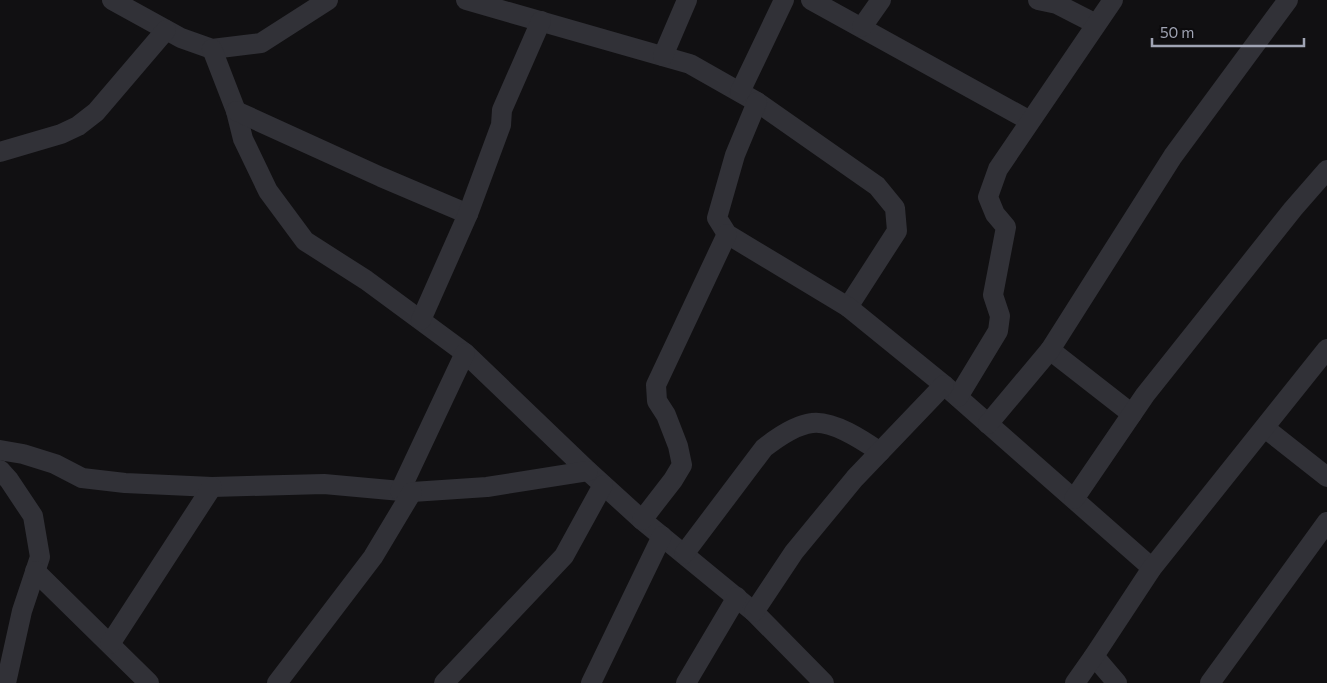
<svg xmlns="http://www.w3.org/2000/svg" width="1327" height="683" font-family="Commissioner,sans-serif">
  <style>
    .lines { fill: none; stroke-linecap: round; stroke-linejoin: round }
    .minor { stroke: #313137; stroke-width: 20 }
  </style>
  <rect width="100%" height="100%" fill="#111012"/>
  <g class="lines">
    <g class="minor">
      <path d="M112 0 181 38 212 49 261 43 328 0"/>
      <path d="M466 0 690 64 757 102 877 186 895 208 897 231 848 307"/>
      <path d="M811 0 1030 121"/>
      <path d="M1038 0 1057 4 1096 24"/>
      <path d="M862 27 881 0"/>
      <path d="M212 49 236 111 243 139 268 191 305 241 366 280 465 353 588 471 642 520 754 612 824 683"/>
      <path d="M663 56 687 0"/>
      <path d="M740 92 784 0"/>
      <path d="M757 102 735 155 717 218 727 234 848 307 944 385 1152 568"/>
      <path d="M236 111 381 177 468 214"/>
      <path d="M0 152 61 134 78 126 96 112 166 30"/>
      <path d="M421 320 468 214 501 125 502 110 541 21"/>
      <path d="M1050 350 1132 414"/>
      <path d="M958 397 998 331 1000 316 993 295 1006 227 995 214 988 197 998 169 1113 0"/>
      <path d="M988 424 1050 350 1173 156 1288 0"/>
      <path d="M1265 428 1327 477"/>
      <path d="M0 450 23 454 55 464 82 478 125 483 212 487 324 484 412 492 487 487 588 471"/>
      <path d="M0 470 9 480 33 516 40 557 22 611 6 683"/>
      <path d="M400 491 465 353"/>
      <path d="M1074 499 1145 395 1293 209 1327 170"/>
      <path d="M642 520 673 480 682 465 678 446 666 415 657 401 656 385 727 234"/>
      <path d="M684 554 764 448C778 437 795 425 812 423 833 420 864 441 880 452"/>
      <path d="M35 571 149 683"/>
      <path d="M754 612 794 552 855 478 944 385"/>
      <path d="M110 644 212 487"/>
      <path d="M1094 656 1117 683"/>
      <path d="M277 683 373 557 412 492"/>
      <path d="M444 683 564 556 603 485"/>
      <path d="M591 683 662 536"/>
      <path d="M686 683 737 597"/>
      <path d="M1075 683 1094 656 1152 568 1327 349"/>
      <path d="M1210 683 1327 522"/>
    </g>
  </g>
  <path d="M1152 38v8h152v-8" fill="none" stroke="#a0a4b4" stroke-width="2.5"/>
  <text x="1160" y="38" font-size="15" fill="#a0a4b4" stroke="#0c0b0d" stroke-width="4" paint-order="stroke">50 m</text>
</svg>
